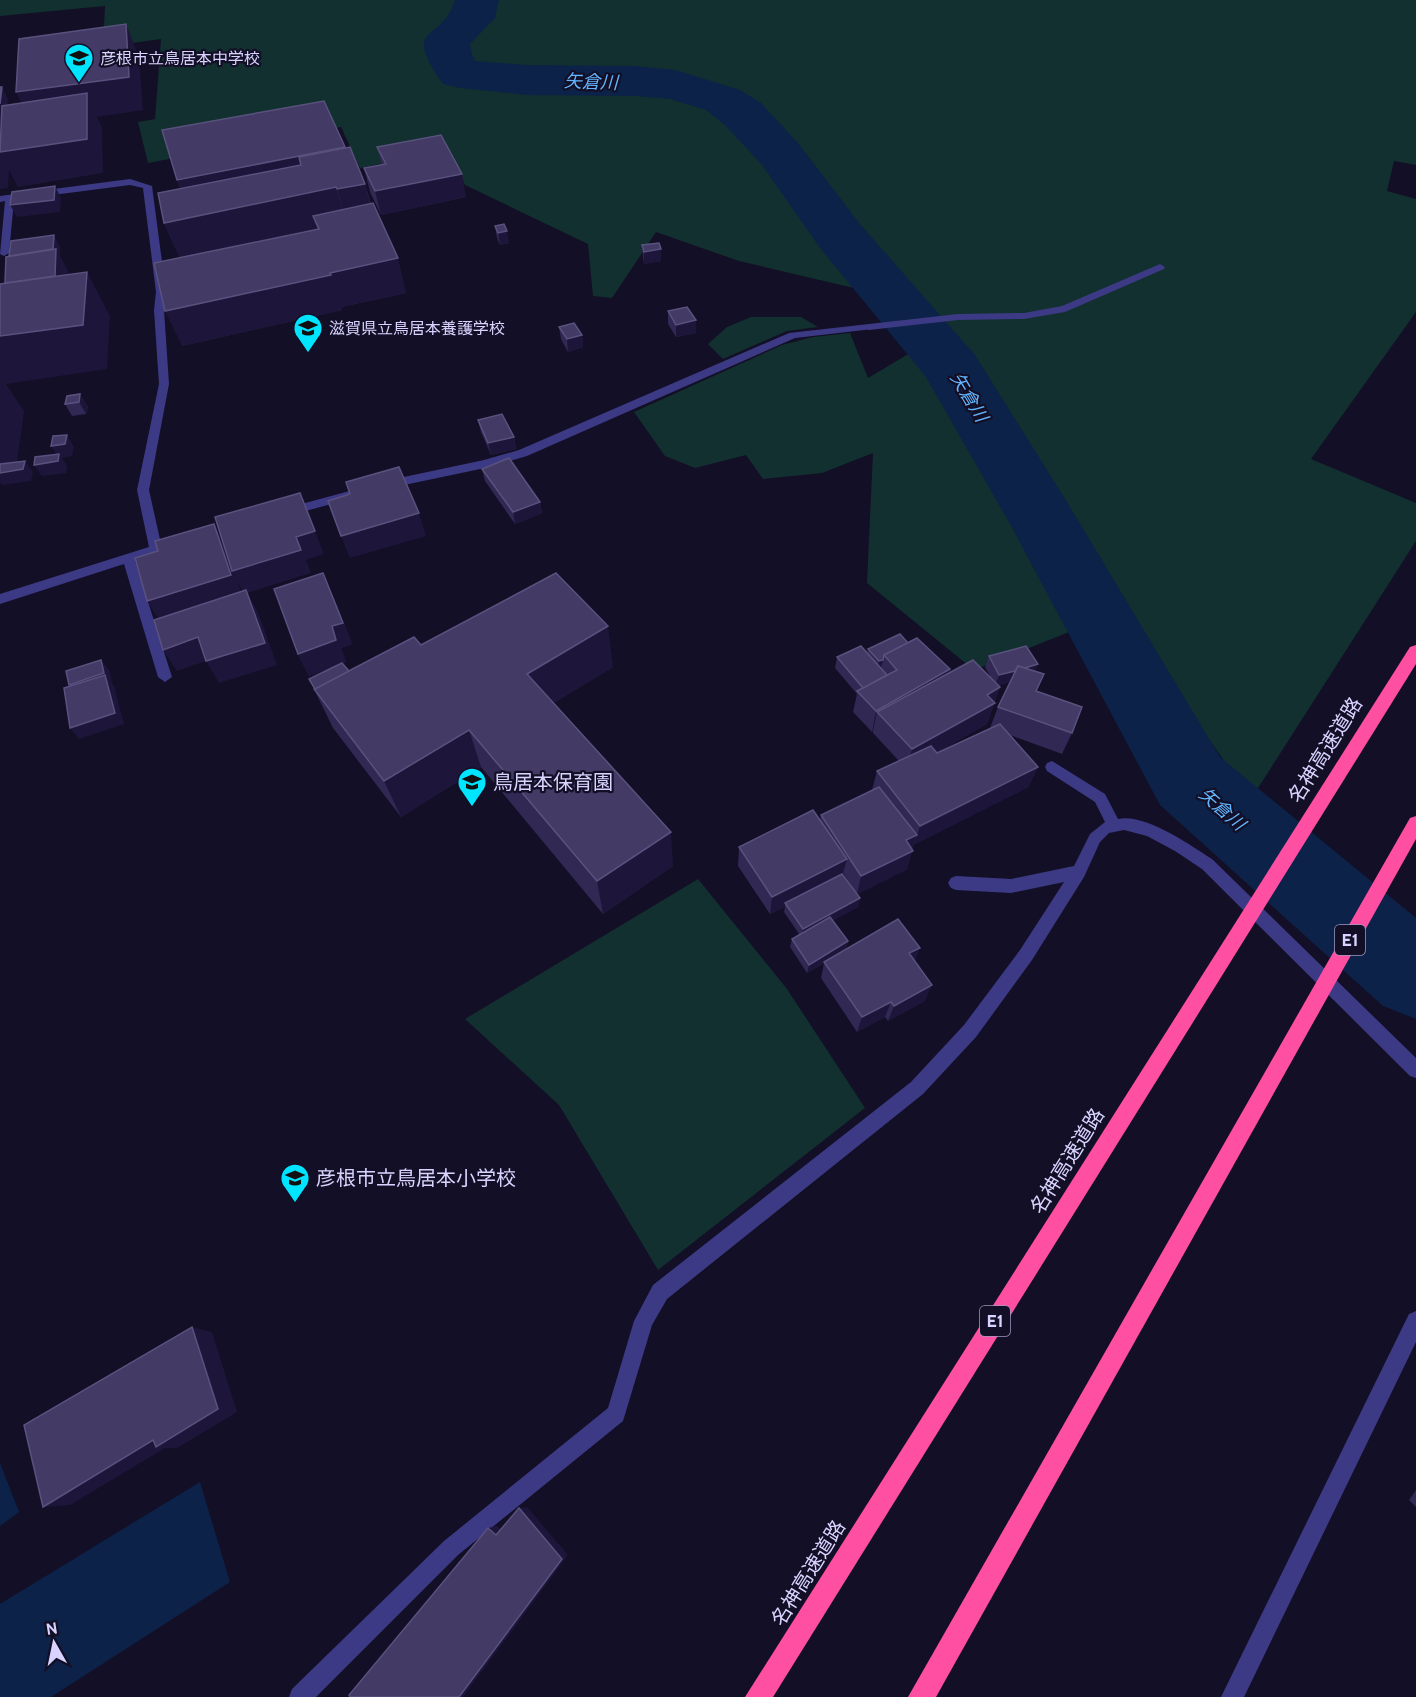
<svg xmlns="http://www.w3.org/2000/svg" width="1416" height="1697" font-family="Cabin,'Noto Sans JP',sans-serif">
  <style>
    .green { fill: #12302f }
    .water { fill: #0c2248 }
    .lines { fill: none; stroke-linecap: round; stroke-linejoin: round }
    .river { fill: #0c2248; fill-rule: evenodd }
    .lane { fill: #3d3a85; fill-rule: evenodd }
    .street { fill: #3d3a85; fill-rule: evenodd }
    .highway { fill: #ff4fa3; fill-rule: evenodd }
    .wall { fill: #312854; fill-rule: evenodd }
    .shaded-wall { fill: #1d163a }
    .building { fill: #433a66; stroke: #5a527e; stroke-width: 1.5 }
    .labels { text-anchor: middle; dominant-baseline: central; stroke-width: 4.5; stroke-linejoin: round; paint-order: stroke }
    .far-poi-label { font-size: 16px; fill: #d9d4ff; stroke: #130f26; text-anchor: start }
    .far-water-label { font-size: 18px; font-style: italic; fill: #62b6ff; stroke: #130f26 }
    .shield { fill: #130f26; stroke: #9e99be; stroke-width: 1.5 }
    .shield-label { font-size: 18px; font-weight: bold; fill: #d9d4ff }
    .street-label { font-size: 20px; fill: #d9d4ff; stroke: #130f26 }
    .poi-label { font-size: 20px; fill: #d9d4ff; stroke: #130f26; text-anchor: start }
  </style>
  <rect width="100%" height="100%" fill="#130f26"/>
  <g class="green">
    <path d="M0 0H1416V165L1394 161 1387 191 1416 199V312L1311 459 1416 503V541L1251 799 1119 612 974 670 867 583 873 453 822 473 763 479 746 455 695 468 665 456 634 412 782 345 813 337 850 333 868 378 942 334 918 303 739 261 656 232 612 298 593 296 588 244 465 185 446 150 360 168 341 127 148 163 138 122 155 119 161 39 103 47 105 6 0 16Z"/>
    <path d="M751 317H801L818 327 787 331 723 359 708 344 727 327Z"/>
    <path d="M698 879 787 989 865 1108 658 1270 559 1105 465 1019Z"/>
  </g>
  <g class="water">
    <path d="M0 1463 19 1512 0 1526Z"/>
    <path d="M200 1482 230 1582 51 1697H0V1604Z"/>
  </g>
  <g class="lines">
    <path class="river" d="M455 0H499L495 18 470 44 472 55 475 61 526 65 635 66 675 70 740 90 761 103 798 143 860 224 975 355 1070 507 1220 757 1416 918V1019L1383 1006 1160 805 1010 524 926 377 820 248 762 165 725 125 706 110 670 99 635 96 526 95 460 88 443 84C400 22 441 45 455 0Z"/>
    <path class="lane" d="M1160 264 1165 267 1164 269 1065 312 1024 319 958 320 869 330 864 327 869 324 958 314 1024 313 1062 306Z"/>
    <g class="street">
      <path d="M130 179 152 186 166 292 164 310 169 384 149 490 161 544 177 539 183 543 181 546 135 561 172 677 165 682 158 677 124 564 0 604V594L149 547 137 490 159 384 154 310 156 292 143 188 130 185 14 200 9 253 4 256 0 254 5 201 0 202V196Z"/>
      <path d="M869 324 874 327 873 329 795 338 527 456 485 468 385 489 379 485 385 481 484 460 519 450 789 333Z"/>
      <path d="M357 489 361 490V496L287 516 281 512 283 509Z"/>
      <path d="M1052 761 1105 794 1118 819C1145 813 1190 845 1212 859L1416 1058V1078L1410 1076 1202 869 1175 851 1147 836 1124 830 1109 833 1100 842 1084 877 1032 960 976 1037 923 1094 667 1299 652 1325 623 1421 458 1555 316 1697H289L292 1689 444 1541 608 1408 634 1321 653 1285 911 1082 964 1025 1020 950 1064 882 1011 893 956 890 951 888 948 883 951 878 956 876 1011 879 1074 866 1090 834 1105 822 1095 802 1047 771 1045 767 1047 763Z"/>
      <path d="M1416 1311V1342L1244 1697H1221L1409 1314Z"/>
    </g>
    <g class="highway">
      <path d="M1416 645V664L773 1697H745L1410 647Z"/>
      <path d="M1416 816V839L936 1697H908L1410 818Z"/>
    </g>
  </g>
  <g class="wall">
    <path d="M377 147 466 197 381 215 370 192 364 168 382 165Z"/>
    <path d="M345 148 365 184 371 204 406 293 341 307 342 310 182 346 317 229V228L180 258 164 223 180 188 177 180Z"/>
    <path d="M495 226 509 243 500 245 497 238Z"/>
    <path d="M642 245 661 249V261L644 264 643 257Z"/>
    <path d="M668 311 696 333 676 337 668 324Z"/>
    <path d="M559 327 582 335 583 347 568 352 561 339Z"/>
    <path d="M67 396 88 406 86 414 72 416 65 404Z"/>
    <path d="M478 420 514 437 516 449 491 455 481 432Z"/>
    <path d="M482 469 540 502 542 513 515 524 485 481Z"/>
    <path d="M333 596 352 644 341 648 346 662 342 663 349 671 421 645 613 667 553 703 673 866 603 914 481 767 401 817 333 728 309 679 333 667 309 676 298 654Z"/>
    <path d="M908 643 950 669 949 673 990 676 985 667 989 656 1035 672 1036 691 1072 733 1062 754 1010 735 1038 767 1028 787 913 845 907 869 857 894 843 873V875L860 898 858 907 833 920 848 941 846 949 915 961 925 1001 888 1021 885 1017 857 1032 821 978 824 963 807 973 790 947 792 939 799 934 784 912 785 907 770 914 738 866 739 847 820 820 821 815 872 790 877 771 899 761 873 733V731L872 732 853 712 857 694 835 668 837 657 867 653 868 649ZM1010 682 998 707 990 728H991L937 753H936L987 724 1000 687 999 685Z"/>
    <path d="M1416 1490V1507L1409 1500Z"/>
  </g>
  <g class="shaded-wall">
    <path d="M126 24 139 57 143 110 97 117 102 127 103 173 18 187 9 170 8 188 0 189V104L2 87 8 99 6 116 33 126 16 92Z"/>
    <path d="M345 147 355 181 191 214 177 180Z"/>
    <path d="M462 174 466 197 381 215 375 191Z"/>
    <path d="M365 184 374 218 347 224 337 189Z"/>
    <path d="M55 186 61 198 60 212 17 217 10 205Z"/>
    <path d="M336 187 346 221 313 216 317 228 180 258 164 223Z"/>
    <path d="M507 231 509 243 500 245 498 233Z"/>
    <path d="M54 235 60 247V256L69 273 68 302 15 276Z"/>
    <path d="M661 249V261L644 264V252Z"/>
    <path d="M398 258 406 293 341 307 342 310 182 346 165 311Z"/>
    <path d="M87 272 110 316 107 369 6 384 24 411 17 463 0 466V336Z"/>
    <path d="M696 320V333L676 337V325Z"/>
    <path d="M582 335 583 347 568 352 567 339Z"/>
    <path d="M80 394 88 406 86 414 79 402Z"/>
    <path d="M67 435 74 447 72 456 62 458 67 466 66 473 42 476 34 465 59 458 51 446Z"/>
    <path d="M514 437 516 449 491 455 488 443Z"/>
    <path d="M25 461 33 472 31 481 2 485 0 482V473Z"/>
    <path d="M300 493 324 554 306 560 311 573 247 593 258 612 277 665 219 683 206 661 177 671 163 650 198 637 212 659 210 660 265 643 247 593 244 594 237 581 243 597 161 623 147 601 231 575 214 524 226 547 234 571 301 550 296 537 315 531Z"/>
    <path d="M540 502 542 513 515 524 513 512Z"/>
    <path d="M419 513 426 536 350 558 341 536Z"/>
    <path d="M323 573 352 644 341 648 346 662 309 676 298 654 332 626Z"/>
    <path d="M608 626 613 667 536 713 527 674Z"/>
    <path d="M101 660 110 671 112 684 114 686 124 724 79 739 70 728 77 695 69 685Z"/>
    <path d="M883 660 880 671 877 672 879 661Z"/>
    <path d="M1038 664 1034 675 995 686 999 675Z"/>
    <path d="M950 669 943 691 877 712 873 731 872 732 876 711Z"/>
    <path d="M1000 687 987 724 907 770 912 749 987 695Z"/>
    <path d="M469 730 481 767 401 817 384 781Z"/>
    <path d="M1038 767 1028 787 914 845 920 826Z"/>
    <path d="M671 832 673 866 603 914 597 881Z"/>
    <path d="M917 835 907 869 857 894 861 876 906 840Z"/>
    <path d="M847 859 842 877 785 903V907L770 914 772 897Z"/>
    <path d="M860 898 858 907 802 938 803 929Z"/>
    <path d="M848 941 846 949 807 973 809 965Z"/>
    <path d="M920 948 914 964 909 953Z"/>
    <path d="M932 985 925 1001 888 1021 894 1006Z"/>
    <path d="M891 1002 885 1017 857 1032 862 1017Z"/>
    <path d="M192 1327 212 1332 237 1412 177 1448H165L70 1505 43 1507Z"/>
    <path d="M527 1507 568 1555 463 1697H459L519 1508Z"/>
    <path d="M497 1526 505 1532 496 1535 488 1528Z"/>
  </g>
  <g class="building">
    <path d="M126 24 129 77 16 92 19 39Z"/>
    <path d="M0 87H2L0 104Z"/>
    <path d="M87 93V139L0 152 2 106Z"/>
    <path d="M324 101 345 147 177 180 162 130Z"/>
    <path d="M441 135 462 174 375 191 364 168 386 164 377 147Z"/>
    <path d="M350 147 365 184 337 189 336 187 164 223 158 193 301 165 299 157Z"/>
    <path d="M55 186 54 200 10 205 12 192Z"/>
    <path d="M373 203 398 258 330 273 331 275 165 311 154 263 319 229 313 216Z"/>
    <path d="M504 224 507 231 498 233 495 226Z"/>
    <path d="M54 235 53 249 9 256 11 241Z"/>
    <path d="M659 243 661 249 644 252 642 245Z"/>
    <path d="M56 249 55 276 5 283 6 257Z"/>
    <path d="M87 272 83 325 0 336V284Z"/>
    <path d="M687 307 696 320 676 325 668 311Z"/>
    <path d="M574 323 582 335 567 339 559 327Z"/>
    <path d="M80 394 79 402 65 404 67 396Z"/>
    <path d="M502 414 514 437 488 443 478 420Z"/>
    <path d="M67 435 65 444 51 446 53 436Z"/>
    <path d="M59 454 58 461 34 465 35 457Z"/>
    <path d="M509 458 540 502 513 512 482 469Z"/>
    <path d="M25 461 23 469 0 473V464Z"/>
    <path d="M399 467 419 513 341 536 328 501 350 494 346 482Z"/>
    <path d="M300 493 315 531 296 537 301 550 232 571 215 517Z"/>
    <path d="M214 524 231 575 147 601 135 558 158 551 155 541Z"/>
    <path d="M323 573 343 623 332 626 336 640 298 654 274 589Z"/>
    <path d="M556 573 608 626 527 674 671 832 597 881 469 730 384 781 314 689 414 637 421 645Z"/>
    <path d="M246 590 265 643 206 661 198 637 163 650 154 620Z"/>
    <path d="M900 634 908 643 884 655 883 660 879 661 868 649Z"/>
    <path d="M917 638 950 669 876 711 857 691 897 670 884 655Z"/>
    <path d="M861 646 887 675 863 688 837 657Z"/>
    <path d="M1026 646 1038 664 1025 668 1018 666 1015 671 999 675 989 656Z"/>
    <path d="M101 660 104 673 69 685 66 671Z"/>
    <path d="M973 660 1000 687 987 695 995 703 912 749 877 712Z"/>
    <path d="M342 663 349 671 315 689 309 679Z"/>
    <path d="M1018 666 1044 674 1036 691 1082 707 1072 733 998 707Z"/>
    <path d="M105 675 115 713 70 728 64 688Z"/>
    <path d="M1000 724 1038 767 920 826 877 771 931 746 937 753Z"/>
    <path d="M879 787 917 835 906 840 913 851 861 876 821 815Z"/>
    <path d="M813 810 847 859 772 897 739 847Z"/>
    <path d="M842 874 860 898 803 929 785 903Z"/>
    <path d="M830 917 848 941 809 965 792 939Z"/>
    <path d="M898 919 920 948 909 953 932 985 894 1006 891 1002 862 1017 824 962Z"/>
    <path d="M192 1327 218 1409 156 1447 153 1440 43 1507 24 1425Z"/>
    <path d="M519 1508 562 1559 459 1697H350L349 1695 488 1528 496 1535Z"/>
  </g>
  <defs>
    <g id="school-pin" transform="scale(1.5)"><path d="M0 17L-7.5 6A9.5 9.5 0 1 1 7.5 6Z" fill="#00e5ff" stroke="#130f26"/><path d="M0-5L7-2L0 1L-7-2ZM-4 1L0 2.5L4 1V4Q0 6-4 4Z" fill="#111"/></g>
  </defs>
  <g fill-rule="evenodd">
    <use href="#school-pin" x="79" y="58"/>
    <use href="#school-pin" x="308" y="328"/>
    <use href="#school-pin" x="472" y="782"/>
    <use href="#school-pin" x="295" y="1178"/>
  </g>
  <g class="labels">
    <g class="far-poi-label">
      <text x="100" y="58">彦根市立鳥居本中学校</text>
      <text x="329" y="328">滋賀県立鳥居本養護学校</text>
    </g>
    <g class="far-water-label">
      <text transform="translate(591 82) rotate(2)">矢倉川</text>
      <text transform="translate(969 397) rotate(59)">矢倉川</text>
      <text transform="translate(1222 809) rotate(41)">矢倉川</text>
    </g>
    <g class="shield">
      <rect x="1335" y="925" width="30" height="30" rx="4.5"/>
      <rect x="980" y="1306" width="30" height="30" rx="4.5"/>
    </g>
    <g class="shield-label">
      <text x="1350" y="940">E1</text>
      <text x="995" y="1321">E1</text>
    </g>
    <g class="street-label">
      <text transform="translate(1325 750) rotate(-58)">名神高速道路</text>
      <text transform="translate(1067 1161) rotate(-58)">名神高速道路</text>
      <text transform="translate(808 1573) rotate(-58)">名神高速道路</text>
    </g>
    <g class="poi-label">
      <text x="493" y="782">鳥居本保育園</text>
      <text x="316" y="1178">彦根市立鳥居本小学校</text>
    </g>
  </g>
  <g transform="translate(54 1643) rotate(351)" stroke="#130f26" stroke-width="4.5" paint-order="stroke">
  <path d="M0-4.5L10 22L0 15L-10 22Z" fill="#d9d4ff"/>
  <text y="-9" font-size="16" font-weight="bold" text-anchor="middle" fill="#d9d4ff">N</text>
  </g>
</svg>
